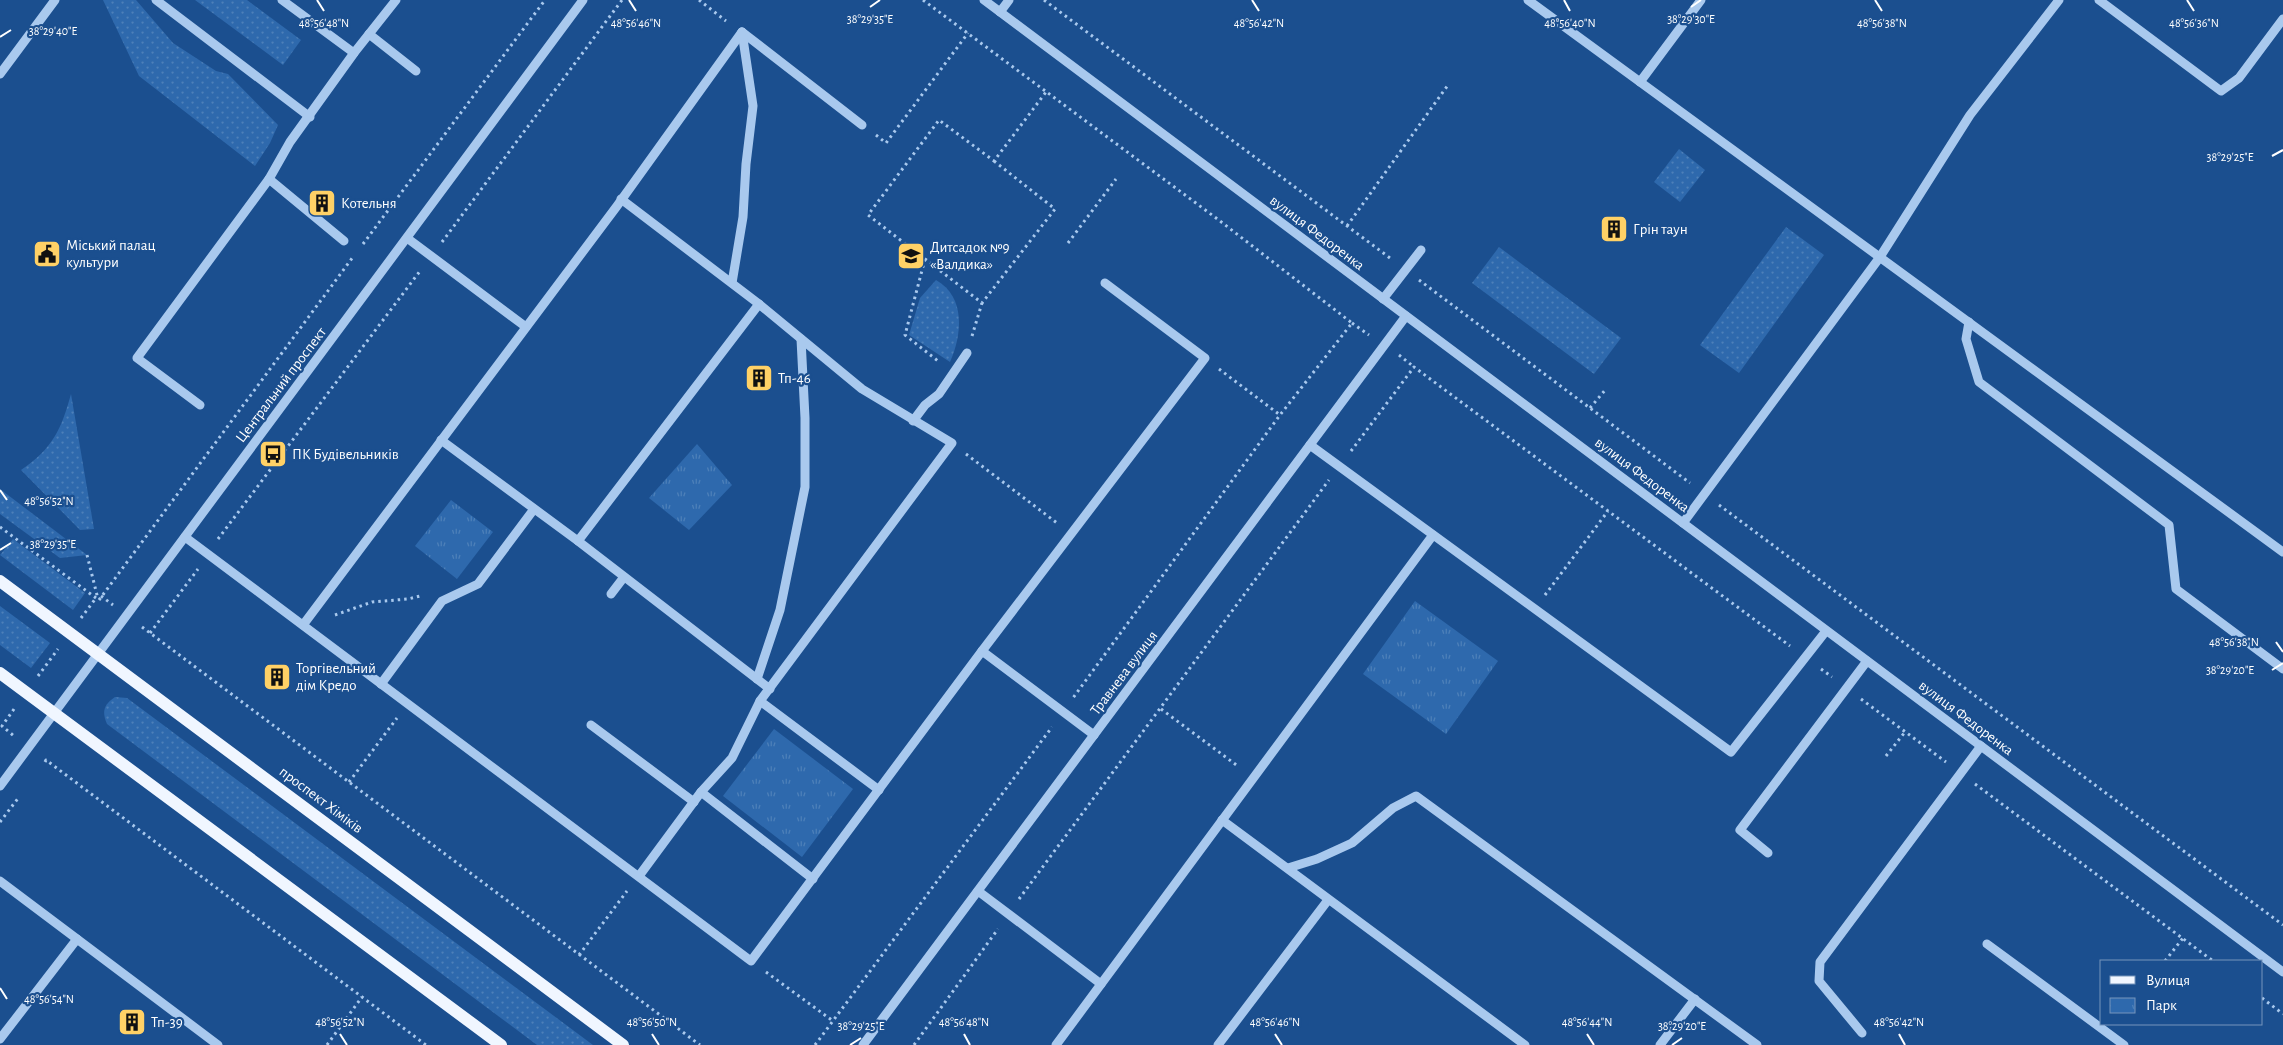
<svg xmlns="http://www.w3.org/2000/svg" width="2283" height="1045" font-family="'Alegreya Sans',sans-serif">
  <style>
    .grass { fill: url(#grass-dots) }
    .park { fill: url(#park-tufts) }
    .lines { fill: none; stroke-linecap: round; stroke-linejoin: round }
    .path { stroke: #a9c9ee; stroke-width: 3; stroke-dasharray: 2.5 4; stroke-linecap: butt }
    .minor { stroke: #a9c9ee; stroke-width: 9 }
    .major { stroke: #f0f6ff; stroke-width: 12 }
    .ticks { fill: none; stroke: #fff; stroke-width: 2 }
    .labels { text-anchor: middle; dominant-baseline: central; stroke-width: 4.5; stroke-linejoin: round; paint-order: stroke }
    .poi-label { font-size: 15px; fill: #fff; stroke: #1b4f8f; text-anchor: start }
    .street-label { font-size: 15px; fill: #fff; stroke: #1b4f8f }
    .ticks-label { font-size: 12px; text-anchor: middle; fill: #fff; stroke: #1b4f8f; stroke-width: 4.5; stroke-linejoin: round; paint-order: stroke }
  </style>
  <defs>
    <pattern id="grass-dots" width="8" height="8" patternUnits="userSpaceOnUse" patternTransform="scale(1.25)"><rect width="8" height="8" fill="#2e69ad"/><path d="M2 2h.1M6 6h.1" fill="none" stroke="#4d80b9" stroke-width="1.8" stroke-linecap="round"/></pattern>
    <pattern id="park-tufts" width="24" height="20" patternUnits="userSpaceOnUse" patternTransform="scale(1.25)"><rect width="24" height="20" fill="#2e69ad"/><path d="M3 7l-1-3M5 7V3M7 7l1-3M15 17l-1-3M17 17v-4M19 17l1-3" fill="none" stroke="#4d80b9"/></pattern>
  </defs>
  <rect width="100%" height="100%" fill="#1b4f8f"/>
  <g class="grass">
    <path d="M103 0H136L173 43 216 71 228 74 278 125 270 143 255 166 139 76Z"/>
    <path d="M195 0H247L301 40 283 65Z"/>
    <path d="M1679 149 1705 170 1680 202 1654 182Z"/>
    <path d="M1786 227 1824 255 1739 373 1700 345Z"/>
    <path d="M1499 247 1621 338 1594 374 1472 283Z"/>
    <path d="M936 280C966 297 962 335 950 362L909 335 920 298Z"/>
    <path d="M71 394 94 529 80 530 21 470C53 448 61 430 71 394Z"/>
    <path d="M0 489 87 555 60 558 0 514Z"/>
    <path d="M13 539 85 593 73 610 0 555Z"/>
    <path d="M0 606 50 643 31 668 0 645Z"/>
    <path d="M115 697 127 698 593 1045H537L107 724C102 712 103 705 115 697Z"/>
  </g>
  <g class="park">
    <path d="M697 444 732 485 689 530 649 498Z"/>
    <path d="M451 500 493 532 457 579 415 546Z"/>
    <path d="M1415 601 1498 661 1446 734 1363 674Z"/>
    <path d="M774 729 853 789 802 857 723 796Z"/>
  </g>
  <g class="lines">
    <g class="path">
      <path d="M699 0 726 21"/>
      <path d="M923 0 1220 221 1352 323 1280 415 1073 698"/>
      <path d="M1044 0 1390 258"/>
      <path d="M876 135 886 143 968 33"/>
      <path d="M994 161 1055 209 982 303 868 215 939 120 994 161 1046 92"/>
      <path d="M1347 226 1448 85"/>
      <path d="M442 242 622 0"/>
      <path d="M1068 243 1116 179"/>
      <path d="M363 244 545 0"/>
      <path d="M925 259 905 335 938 361"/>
      <path d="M1419 280 1690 483"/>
      <path d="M1352 323 1369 335"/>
      <path d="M972 336 982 303"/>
      <path d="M1399 355 1414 367"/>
      <path d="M1219 369 1280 415"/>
      <path d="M1590 408 1606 389"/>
      <path d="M1351 451 1414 367 1790 646"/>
      <path d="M966 454 1057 523"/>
      <path d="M1719 505 2283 925"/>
      <path d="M0 527 96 598"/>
      <path d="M218 539 420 271"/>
      <path d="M87 555 98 599"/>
      <path d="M1545 595 1608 511"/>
      <path d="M101 596 113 605"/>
      <path d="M99 600 353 257"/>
      <path d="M335 615 372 602 408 599 420 596"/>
      <path d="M81 618 96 598"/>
      <path d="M142 627 700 1045"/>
      <path d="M150 633 198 569"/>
      <path d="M1821 669 1832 677"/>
      <path d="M38 676 58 649"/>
      <path d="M1861 699 1946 762"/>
      <path d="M14 709 2 726 14 736"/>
      <path d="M1161 709 1239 767"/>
      <path d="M1886 756 1905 732"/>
      <path d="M45 762 46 760 426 1045"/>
      <path d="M349 782 397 718"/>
      <path d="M1975 784 2213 961"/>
      <path d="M0 822 19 797"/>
      <path d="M1019 899 1329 480"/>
      <path d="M579 955 627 891"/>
      <path d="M2165 961 2183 938"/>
      <path d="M766 972 833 1021"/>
      <path d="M2262 998 2283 1014"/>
      <path d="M327 1045 362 997"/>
      <path d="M815 1045 1052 727"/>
      <path d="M914 1045 998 929"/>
    </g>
    <g class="minor">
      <path d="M156 0 310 117"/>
      <path d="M282 0 354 53 396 0"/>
      <path d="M984 0 2283 972"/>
      <path d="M1528 0 2283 552"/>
      <path d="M2099 0 2221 91 2239 78 2283 19"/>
      <path d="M1000 12 1009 0"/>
      <path d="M742 32 862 125"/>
      <path d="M369 34 416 71"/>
      <path d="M0 74 55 0"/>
      <path d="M1640 82 1701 0"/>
      <path d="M621 199 759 304 862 389 952 443 760 701 879 790"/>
      <path d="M407 238 526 327"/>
      <path d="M344 241 269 179 290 142 354 53"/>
      <path d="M732 283 743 217 746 164 753 106 742 32"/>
      <path d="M1383 299 1421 250"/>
      <path d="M1969 322 1966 339 1979 382 2169 525 2176 589 2283 669"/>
      <path d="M200 405 137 358 269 179"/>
      <path d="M913 421 925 405 939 394 967 353"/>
      <path d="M441 440 578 541 759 304"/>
      <path d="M1310 445 1731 752 1826 631"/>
      <path d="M1683 523 1880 257 1970 115 2059 0"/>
      <path d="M185 537 751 961 982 651 1205 358 1105 283"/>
      <path d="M578 541 770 689"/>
      <path d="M611 594 624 577"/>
      <path d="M303 625 617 206 742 32"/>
      <path d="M982 651 1094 735"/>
      <path d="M757 679 780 610 805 487V418L801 339"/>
      <path d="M381 684 442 601 478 584 534 509"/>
      <path d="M591 725 694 802"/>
      <path d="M0 786 583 0"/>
      <path d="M701 792 732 758 760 701"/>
      <path d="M1222 820 1525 1045"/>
      <path d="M1768 853 1740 830 1867 661"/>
      <path d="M1288 868 1317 859 1352 843 1393 808 1416 796 1757 1045"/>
      <path d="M639 876 701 792 813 879"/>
      <path d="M0 881 218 1045"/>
      <path d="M978 891 1101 984"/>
      <path d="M1987 944 2124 1045"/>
      <path d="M1862 1033 1819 981 1820 962 1981 746"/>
      <path d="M0 1039 77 939"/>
      <path d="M863 1045 1406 316"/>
      <path d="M1056 1045 1433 535"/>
      <path d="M1218 1045 1328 900"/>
      <path d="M1660 1045 1695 999"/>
    </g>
    <g class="major">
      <path d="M0 581 623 1045"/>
      <path d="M0 673 501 1045"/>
    </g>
  </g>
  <path class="ticks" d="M317 0 324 11M629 0 636 11M1252 0 1259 11M1564 0 1570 11M1875 0 1882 11M2187 0 2194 11M870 7 880 0M1691 7 1701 0M0 37 11 30M2272 156 2283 150M0 490 7 500M0 550 11 543M2276 642 2283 652M2272 670 2283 663M0 988 7 999M340 1034 347 1045M652 1034 659 1045M964 1034 970 1045M1275 1034 1282 1045M1587 1034 1594 1045M1899 1034 1905 1045M850 1045 861 1038M1672 1045 1682 1038"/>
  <defs>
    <g id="building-square" transform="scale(1.4375)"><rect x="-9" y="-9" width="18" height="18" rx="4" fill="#ffd166" stroke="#1b4f8f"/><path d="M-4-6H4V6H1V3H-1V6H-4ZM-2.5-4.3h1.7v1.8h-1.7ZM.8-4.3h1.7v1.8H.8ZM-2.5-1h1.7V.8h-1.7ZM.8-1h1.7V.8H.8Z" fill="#111"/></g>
    <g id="civic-square" transform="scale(1.4375)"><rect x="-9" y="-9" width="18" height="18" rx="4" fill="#ffd166" stroke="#1b4f8f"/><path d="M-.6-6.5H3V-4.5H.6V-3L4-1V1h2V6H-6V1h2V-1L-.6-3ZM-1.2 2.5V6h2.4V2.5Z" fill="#111"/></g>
    <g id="school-square" transform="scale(1.4375)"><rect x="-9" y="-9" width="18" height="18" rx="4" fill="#ffd166" stroke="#1b4f8f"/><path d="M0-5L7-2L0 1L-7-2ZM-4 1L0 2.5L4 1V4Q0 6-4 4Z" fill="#111"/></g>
    <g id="bus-square" transform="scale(1.4375)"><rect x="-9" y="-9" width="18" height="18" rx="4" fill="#ffd166" stroke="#1b4f8f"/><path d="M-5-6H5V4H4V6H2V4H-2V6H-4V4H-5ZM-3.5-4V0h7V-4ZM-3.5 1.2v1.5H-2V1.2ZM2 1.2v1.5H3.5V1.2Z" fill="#111"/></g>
  </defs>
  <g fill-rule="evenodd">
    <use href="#building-square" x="322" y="203"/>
    <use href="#building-square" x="1614" y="229"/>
    <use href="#civic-square" x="47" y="254"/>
    <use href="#school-square" x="911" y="256"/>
    <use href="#building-square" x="759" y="378"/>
    <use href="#bus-square" x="273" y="454"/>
    <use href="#building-square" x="277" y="677"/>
    <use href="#building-square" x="132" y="1022"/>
  </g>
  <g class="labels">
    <g class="poi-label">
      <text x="341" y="203">Котельня</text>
      <text x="1633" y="229">Грін таун</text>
      <text x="66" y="245">Міський палац<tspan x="66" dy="17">культури</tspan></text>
      <text x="930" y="247">Дитсадок №9<tspan x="930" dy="17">«Валдика»</tspan></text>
      <text x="778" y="378">Тп-46</text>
      <text x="292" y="454">ПК Будівельників</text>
      <text x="296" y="668">Торгівельний<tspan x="296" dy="17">дім Кредо</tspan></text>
      <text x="151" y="1022">Тп-39</text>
    </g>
    <g class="street-label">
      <text transform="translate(1317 233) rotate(37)">вулиця Федоренка</text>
      <text transform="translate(281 385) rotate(-53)">Центральний проспект</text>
      <text transform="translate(1642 475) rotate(37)">вулиця Федоренка</text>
      <text transform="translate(1124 673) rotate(-53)">Травнева вулиця</text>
      <text transform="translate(1966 718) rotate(37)">вулиця Федоренка</text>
      <text transform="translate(321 800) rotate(37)">проспект Хіміків</text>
    </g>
  </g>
  <g class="ticks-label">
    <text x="870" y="23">38°29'35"E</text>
    <text x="1691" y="23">38°29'30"E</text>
    <text x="324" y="27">48°56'48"N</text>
    <text x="636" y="27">48°56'46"N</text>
    <text x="1259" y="27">48°56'42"N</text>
    <text x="1570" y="27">48°56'40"N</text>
    <text x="1882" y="27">48°56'38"N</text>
    <text x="2194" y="27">48°56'36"N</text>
    <text x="53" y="35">38°29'40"E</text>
    <text x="2230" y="161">38°29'25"E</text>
    <text x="49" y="505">48°56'52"N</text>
    <text x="53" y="548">38°29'35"E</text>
    <text x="2234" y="646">48°56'38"N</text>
    <text x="2230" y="674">38°29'20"E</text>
    <text x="49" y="1003">48°56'54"N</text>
    <text x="340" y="1026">48°56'52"N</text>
    <text x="652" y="1026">48°56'50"N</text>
    <text x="964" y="1026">48°56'48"N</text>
    <text x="1275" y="1026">48°56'46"N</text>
    <text x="1587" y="1026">48°56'44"N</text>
    <text x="1899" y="1026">48°56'42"N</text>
    <text x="861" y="1030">38°29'25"E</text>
    <text x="1682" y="1030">38°29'20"E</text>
  </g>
  <rect x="2100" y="960" width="162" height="65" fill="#1b4f8f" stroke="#7695bc"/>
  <rect x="2110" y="976" width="25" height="8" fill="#f0f6ff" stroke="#7695bc"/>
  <text x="2146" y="985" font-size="15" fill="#ffffff">Вулиця</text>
  <rect x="2110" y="998" width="25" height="15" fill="url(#park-tufts)" stroke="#7695bc"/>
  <text x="2146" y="1010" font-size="15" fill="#ffffff">Парк</text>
</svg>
